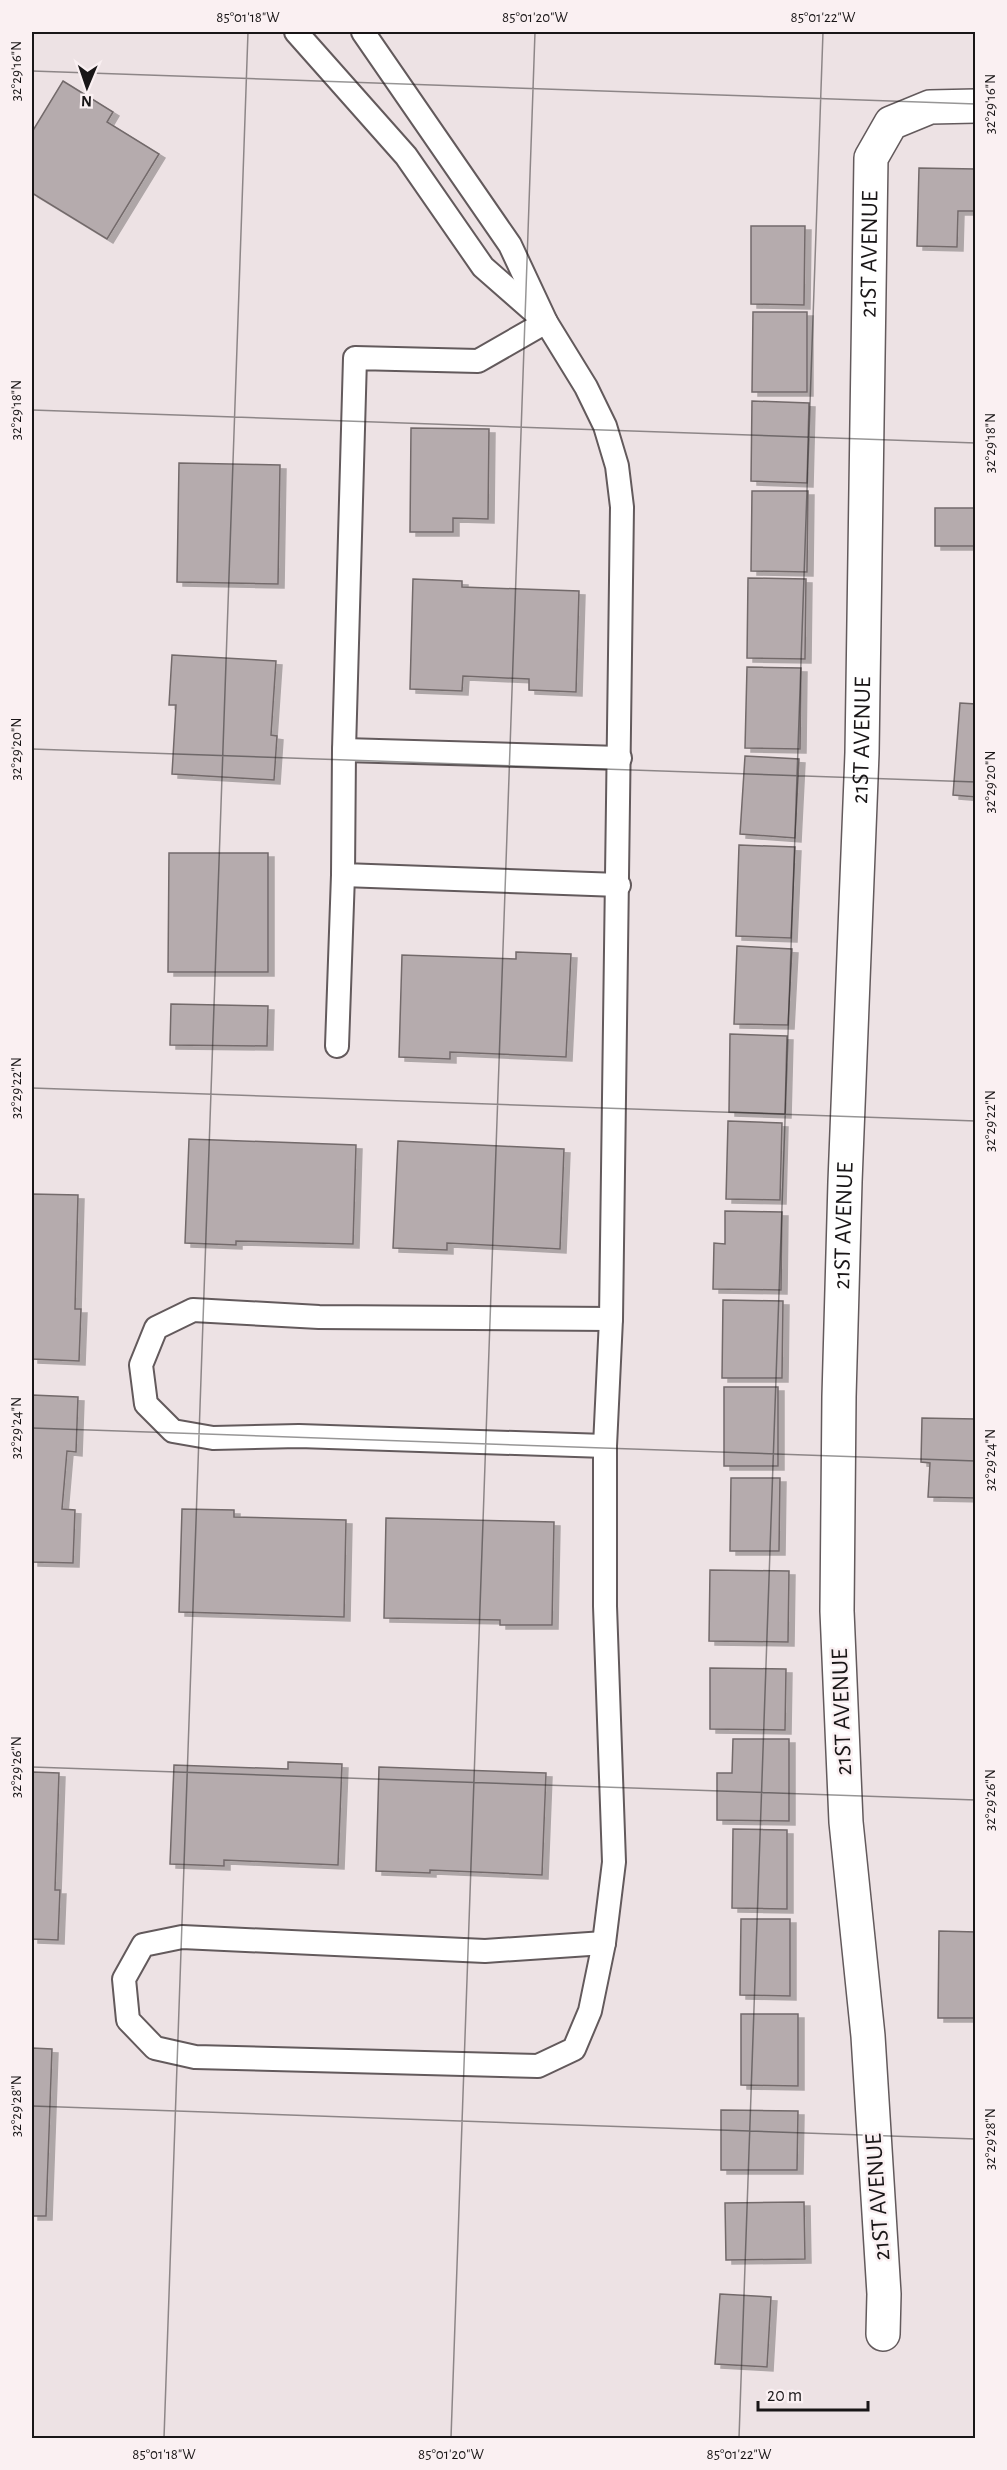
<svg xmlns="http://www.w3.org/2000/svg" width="1007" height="2470" font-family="'Alegreya Sans',sans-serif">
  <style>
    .building { fill: #b5abad; stroke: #736a6b; stroke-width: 1.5; filter: url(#shadow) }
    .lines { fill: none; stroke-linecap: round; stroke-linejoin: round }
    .lane-casing { stroke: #635a5c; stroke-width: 26 }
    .street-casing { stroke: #635a5c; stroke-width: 36 }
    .lane { stroke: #fff; stroke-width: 22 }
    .street { stroke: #fff; stroke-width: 33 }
    .ticks { fill: none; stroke: #191617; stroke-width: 1.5; stroke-opacity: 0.45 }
    .labels { text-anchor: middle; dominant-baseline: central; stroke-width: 5; stroke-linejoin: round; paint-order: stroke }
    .street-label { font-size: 24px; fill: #191617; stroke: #faf0f2 }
    .neatline { fill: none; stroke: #191617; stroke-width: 2 }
    .ticks-label { font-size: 15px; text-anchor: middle; fill: #191617 }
  </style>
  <defs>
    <filter id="shadow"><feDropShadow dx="6" dy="4" stdDeviation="0" flood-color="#0004"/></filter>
  </defs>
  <rect width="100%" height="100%" fill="#ede2e4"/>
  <g class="building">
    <path d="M63 81 113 112 107 122 159 154 107 239 32 193V132Z"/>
    <path d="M919 168 976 169V211H958L957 247 917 246Z"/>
    <path d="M751 226H805L804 305 751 304Z"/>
    <path d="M753 312H807V392H752Z"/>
    <path d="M752 401 809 403 807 483 751 481Z"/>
    <path d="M411 428 489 429 488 519 453 518V532H410Z"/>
    <path d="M179 463 280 465 278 584 177 582Z"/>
    <path d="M752 491H808L807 572 751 571Z"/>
    <rect x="935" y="508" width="41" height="38"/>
    <path d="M748 578 806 579 805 659 747 658Z"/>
    <path d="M413 579 462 581V587L579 591 576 692 529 690V679L463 676 462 691 410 689Z"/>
    <path d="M172 655 276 661 271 735 277 736 274 780 172 774 176 705H169Z"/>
    <path d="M747 667 801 668 800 749 745 748Z"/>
    <path d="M960 703 976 704V797L953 795Z"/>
    <path d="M745 756 799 759 795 838 740 834Z"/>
    <path d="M739 845 795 847 791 938 736 936Z"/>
    <path d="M169 853H268V972H168Z"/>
    <path d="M737 946 792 949 788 1025 734 1024Z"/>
    <path d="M516 952 571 954 566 1057 450 1052V1059L399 1057 402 955 516 959Z"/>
    <path d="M171 1004 268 1006 267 1046 170 1045Z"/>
    <path d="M730 1034 787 1036 785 1114 729 1112Z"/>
    <path d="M728 1121 782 1123 780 1200 726 1199Z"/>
    <path d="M189 1139 356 1145 353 1244 236 1241V1245L185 1243Z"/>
    <path d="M398 1141 564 1149 560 1249 447 1243V1250L393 1248Z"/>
    <path d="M32 1194 78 1195 75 1309H81L79 1361 32 1359Z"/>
    <path d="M725 1211 782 1212 781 1290 713 1289 714 1243 725 1244Z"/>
    <path d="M723 1300 783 1301 782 1378H722Z"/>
    <rect x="724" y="1387" width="54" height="79"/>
    <path d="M32 1395 78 1397 76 1452 67 1451 62 1509 75 1510 73 1563 32 1562Z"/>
    <path d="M922 1418 976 1419V1498L928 1497 930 1463 921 1462Z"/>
    <path d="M731 1478H780L779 1551H730Z"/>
    <path d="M182 1509 234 1510V1517L346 1520 344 1617 179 1612Z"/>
    <path d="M386 1518 554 1522 552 1625H500V1620L384 1618Z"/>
    <path d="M710 1570 789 1571 788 1642 709 1641Z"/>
    <path d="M710 1668 786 1669 785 1730 710 1729Z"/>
    <path d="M733 1739H789V1821L717 1820V1773H732Z"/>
    <path d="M288 1762 342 1764 338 1865 224 1860V1866L170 1864 174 1765 288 1769Z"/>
    <path d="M379 1767 546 1773 542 1875 430 1870V1873L376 1871Z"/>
    <path d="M32 1772 59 1773 55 1890H60L58 1940 32 1939Z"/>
    <path d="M733 1829 787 1830V1909L732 1908Z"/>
    <path d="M741 1919H790V1996L740 1995Z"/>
    <path d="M939 1931 976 1932V2018H938Z"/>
    <path d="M741 2014H798V2086L741 2085Z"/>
    <path d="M32 2048 52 2049 46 2216H32Z"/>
    <path d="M721 2110 798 2111 797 2170H721Z"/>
    <path d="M804 2202 805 2259 726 2260 725 2203Z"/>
    <path d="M720 2294 771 2297 767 2367 715 2364Z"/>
  </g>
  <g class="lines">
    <g class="lane-casing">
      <g id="lane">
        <path d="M296 32 406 156 483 267 540 317"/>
        <path d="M363 32 510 245 546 322 586 387 605 426 617 466 622 507 611 1319 605 1446V1606L614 1862 604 1943"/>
        <path d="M546 322 478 361 355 358 344 750 343 875 619 885"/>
        <path d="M344 750 620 758"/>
        <path d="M337 1046 343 875"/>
        <path d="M605 1446 299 1436 213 1438 173 1431 146 1404 141 1365 156 1328 193 1310 319 1317 611 1319"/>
        <path d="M182 1937 485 1951 604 1943 590 2011 574 2049 538 2066 195 2057 155 2048 128 2020 124 1979 143 1945Z"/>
      </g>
    </g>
    <g class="street-casing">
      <g id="street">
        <path id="s1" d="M883 2334 884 2294 868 2036 846 1822 837 1611 839 1397 845 1182 862 753 871 158 891 123 930 107 976 106"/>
      </g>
    </g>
    <use href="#lane" class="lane"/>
    <use href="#street" class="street"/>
  </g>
  <path class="ticks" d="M32 71 976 104M32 410 976 443M32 749 976 782M32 1088 976 1121M32 1428 976 1461M32 1767 976 1800M32 2106 976 2139M164 2438 248 32M451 2438 535 32M739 2438 823 32"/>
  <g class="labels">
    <g class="street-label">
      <text stroke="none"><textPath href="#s1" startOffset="2082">21ST AVENUE</textPath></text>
      <text stroke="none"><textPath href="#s1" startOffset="1596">21ST AVENUE</textPath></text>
      <text stroke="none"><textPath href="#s1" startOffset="1110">21ST AVENUE</textPath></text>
      <text transform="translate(842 1712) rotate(-92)">21ST AVENUE</text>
      <text transform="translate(878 2197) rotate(-94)">21ST AVENUE</text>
    </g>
  </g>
  <rect width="1007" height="2470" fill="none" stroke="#faf0f2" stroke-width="66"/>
  <g transform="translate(87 87) rotate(182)" stroke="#faf0f2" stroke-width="4.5" paint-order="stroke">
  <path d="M0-4.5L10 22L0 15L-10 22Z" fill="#191617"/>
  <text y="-9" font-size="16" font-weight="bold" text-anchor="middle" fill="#191617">N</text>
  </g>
  <path d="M758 2401v9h110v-9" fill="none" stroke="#191617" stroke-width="3"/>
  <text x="767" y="2401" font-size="18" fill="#191617" stroke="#faf0f2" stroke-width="4.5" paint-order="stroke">20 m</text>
  <rect x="33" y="33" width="941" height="2404" class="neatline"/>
  <g class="ticks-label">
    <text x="248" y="22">85°01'18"W</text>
    <text x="535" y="22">85°01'20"W</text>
    <text x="823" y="22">85°01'22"W</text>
    <text transform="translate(16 71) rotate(-90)" y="5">32°29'16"N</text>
    <text transform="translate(990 104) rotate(-90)" y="5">32°29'16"N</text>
    <text transform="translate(16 410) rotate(-90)" y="5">32°29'18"N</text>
    <text transform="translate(990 443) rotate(-90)" y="5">32°29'18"N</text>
    <text transform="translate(16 749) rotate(-90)" y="5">32°29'20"N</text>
    <text transform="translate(990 782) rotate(-90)" y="5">32°29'20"N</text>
    <text transform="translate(16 1088) rotate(-90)" y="5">32°29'22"N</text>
    <text transform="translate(990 1121) rotate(-90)" y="5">32°29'22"N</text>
    <text transform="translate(16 1428) rotate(-90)" y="5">32°29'24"N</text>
    <text transform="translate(990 1460) rotate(-90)" y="5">32°29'24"N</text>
    <text transform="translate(16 1767) rotate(-90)" y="5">32°29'26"N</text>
    <text transform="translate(990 1800) rotate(-90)" y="5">32°29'26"N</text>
    <text transform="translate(16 2106) rotate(-90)" y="5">32°29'28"N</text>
    <text transform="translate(990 2139) rotate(-90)" y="5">32°29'28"N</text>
    <text x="164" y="2459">85°01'18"W</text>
    <text x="451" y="2459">85°01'20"W</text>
    <text x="739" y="2459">85°01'22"W</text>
  </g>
</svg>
